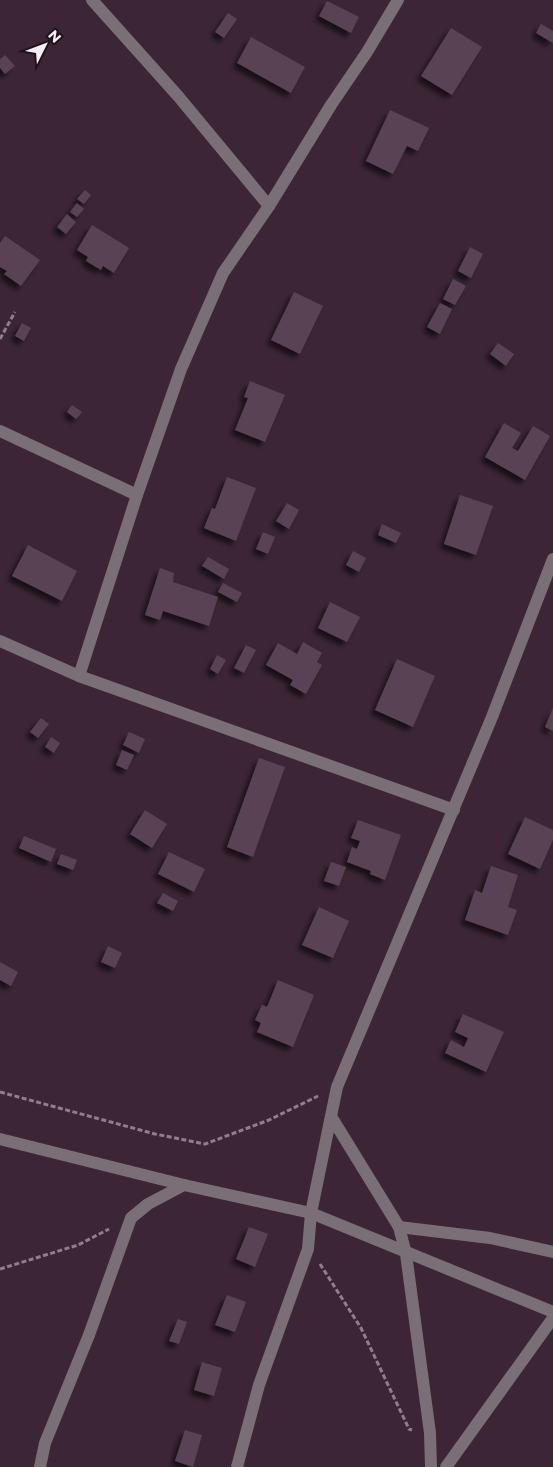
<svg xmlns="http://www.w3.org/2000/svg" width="553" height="1467" font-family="Montserrat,sans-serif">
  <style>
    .building { fill: #594253; filter: url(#shadow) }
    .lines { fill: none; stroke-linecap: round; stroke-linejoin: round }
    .path { stroke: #917e8c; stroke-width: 3; stroke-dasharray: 5 2.5; stroke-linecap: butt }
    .minor { stroke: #7a6f77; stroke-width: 12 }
  </style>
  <defs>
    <filter id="shadow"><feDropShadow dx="-4.5" dy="4.5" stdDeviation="2.5" flood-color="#0009"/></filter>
  </defs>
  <rect width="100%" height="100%" fill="#3c2636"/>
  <g class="building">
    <path d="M327 1 359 17 351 33 319 16Z"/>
    <path d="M228 13 237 19 224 38 215 32Z"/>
    <path d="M541 24 553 31V43L536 33Z"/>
    <path d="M451 28 482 47 452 95 421 76Z"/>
    <path d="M251 37 305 67 291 93 237 63Z"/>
    <path d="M5 55 15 66 5 74 0 68V59Z"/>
    <path d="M390 110 429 128 418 151 407 146 393 174 366 161Z"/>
    <path d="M85 190 91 195 84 204 77 199Z"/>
    <path d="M77 203 84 209 77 217 70 212Z"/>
    <path d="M67 214 76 222 66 234 57 227Z"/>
    <path d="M92 225 129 248 114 273 103 266 101 270 86 261 88 257 77 250Z"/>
    <path d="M5 236 40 260 21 286 4 274 7 271 0 267V243Z"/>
    <path d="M470 247 483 254 471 278 458 271Z"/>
    <path d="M453 279 466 286 455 305 443 299Z"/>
    <path d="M294 292 323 306 300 354 271 340Z"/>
    <path d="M440 303 452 309 440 334 427 327Z"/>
    <path d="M22 323 31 328 24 341 15 336Z"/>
    <path d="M498 343 514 354 506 366 490 354Z"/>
    <path d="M250 381 285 395 265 442 235 430 248 398 244 397Z"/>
    <path d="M72 405 82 412 76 419 67 412Z"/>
    <path d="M504 423 521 433 512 448 518 451 533 426 550 436 525 480 485 457Z"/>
    <path d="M227 477 256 488 236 541 204 528 212 508 215 509Z"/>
    <path d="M460 495 493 506 476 555 444 544Z"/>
    <path d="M287 503 299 510 289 529 276 521Z"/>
    <path d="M382 524 401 533 396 543 378 535Z"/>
    <path d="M263 532 275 537 268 554 256 549Z"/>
    <path d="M28 545 77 571 62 601 12 576Z"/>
    <path d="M353 551 366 558 359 572 346 565Z"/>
    <path d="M208 557 229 569 224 579 202 566Z"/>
    <path d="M160 568 174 573 173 582 218 597 209 626 163 611 160 620 145 615Z"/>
    <path d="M223 583 242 593 237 602 218 592Z"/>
    <path d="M330 602 360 617 347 642 318 628Z"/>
    <path d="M303 642 322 653 317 662 322 665 306 694 290 685 293 680 266 665 278 643 297 654Z"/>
    <path d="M246 645 256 650 244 673 234 668Z"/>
    <path d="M217 655 226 660 218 674 210 669Z"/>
    <path d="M397 659 435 676 413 727 375 710Z"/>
    <path d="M553 708V731L545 727Z"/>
    <path d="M41 718 49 724 38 738 30 732Z"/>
    <path d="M129 732 145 739 139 753 123 745Z"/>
    <path d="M51 737 60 743 54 753 45 747Z"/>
    <path d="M122 750 134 755 127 770 116 765Z"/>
    <path d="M259 758 285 767 253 857 227 847Z"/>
    <path d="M145 810 167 824 152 848 130 834Z"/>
    <path d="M525 817 553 830V840L540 869 508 854Z"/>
    <path d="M358 820 401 835 385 880 370 874 371 871 347 862 352 847 357 849 360 841 351 838Z"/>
    <path d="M24 836 56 849 51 862 19 848Z"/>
    <path d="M169 852 205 869 194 892 158 874Z"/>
    <path d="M61 854 77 860 73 870 57 864Z"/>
    <path d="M331 862 346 867 339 886 324 881Z"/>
    <path d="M491 866 518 875 508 907 517 910 508 935 465 920 475 890 482 893Z"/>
    <path d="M163 893 178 901 173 911 157 903Z"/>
    <path d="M319 907 349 921 333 958 302 945Z"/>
    <path d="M108 946 122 953 115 968 101 962Z"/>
    <path d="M0 962 18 972 11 986 0 980Z"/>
    <path d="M278 980 314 995 293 1047 257 1032 261 1023 255 1020 262 1005 267 1007Z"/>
    <path d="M463 1014 504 1032 486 1072 445 1053 451 1040 464 1047 468 1038 455 1032Z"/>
    <path d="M249 1227 268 1234 255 1267 236 1259Z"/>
    <path d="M227 1295 246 1302 235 1332 215 1325Z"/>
    <path d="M178 1319 187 1322 179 1344 169 1341Z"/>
    <path d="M202 1362 222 1368 214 1396 194 1390Z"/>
    <path d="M185 1430 202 1435 193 1467 175 1461Z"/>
  </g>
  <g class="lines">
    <g class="path">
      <path d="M0 339 15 312"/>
      <path d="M0 1092 155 1134 205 1144 269 1120 318 1096"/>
      <path d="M320 1264 361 1328 409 1429 412 1430"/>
      <path d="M0 1269 78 1245 109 1229"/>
    </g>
    <g class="minor">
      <path d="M92 0 178 96 269 206"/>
      <path d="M0 431 137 495"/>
      <path d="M0 641 79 676 454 810"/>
      <path d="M79 676 137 495 181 369 223 273 269 206 331 105 367 52 398 0"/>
      <path d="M332 1118 399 1227 406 1254 430 1433 431 1467"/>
      <path d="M0 1139 184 1185 311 1213 553 1312"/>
      <path d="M399 1227 490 1238 553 1252"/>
      <path d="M40 1467 45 1443 89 1335 131 1218 148 1204 184 1185"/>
      <path d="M237 1467 259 1385 308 1249 311 1213 337 1087 492 717 553 559"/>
      <path d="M446 1467 553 1318"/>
    </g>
  </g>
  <g transform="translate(45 45) rotate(48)" stroke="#1d131a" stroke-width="4" paint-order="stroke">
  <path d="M0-4L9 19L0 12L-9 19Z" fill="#faecf6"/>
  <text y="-8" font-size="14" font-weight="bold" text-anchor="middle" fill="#faecf6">N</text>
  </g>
</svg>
